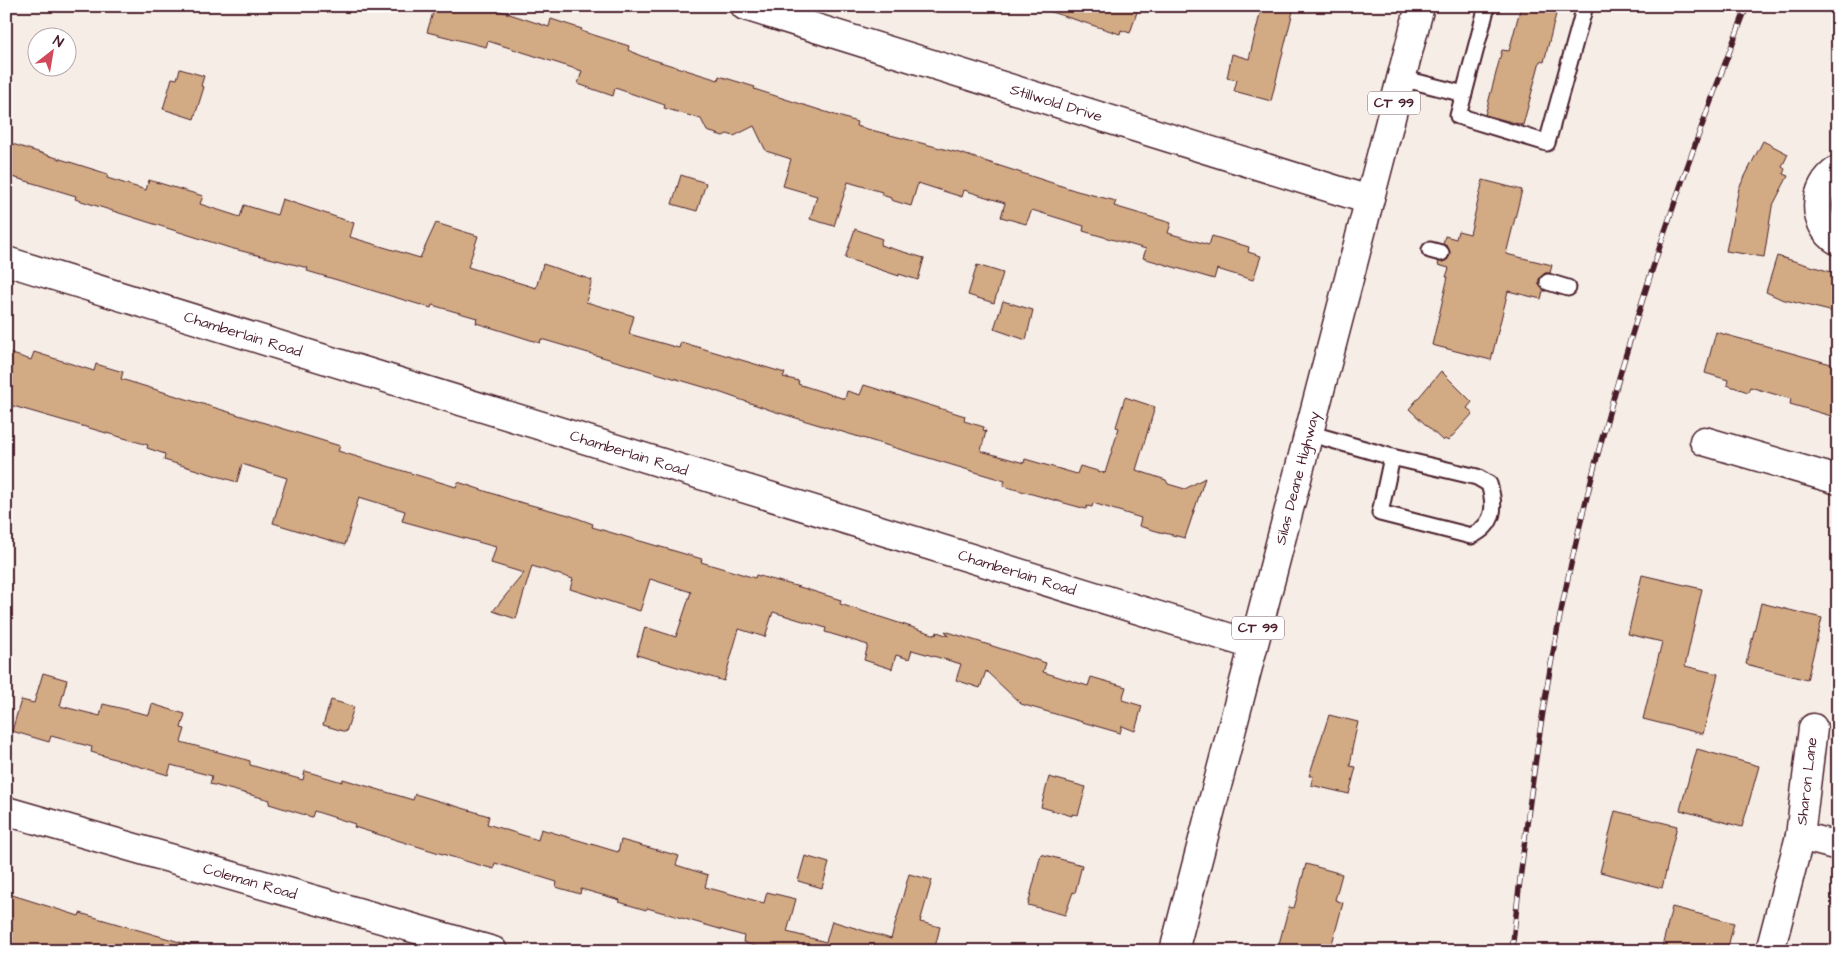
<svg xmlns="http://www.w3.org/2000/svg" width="1844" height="957" font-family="'Architects Daughter',sans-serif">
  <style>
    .building { fill: #d2ab84; stroke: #4a1f2b }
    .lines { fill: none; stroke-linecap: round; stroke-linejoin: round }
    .service-casing { stroke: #4a1f2b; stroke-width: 19 }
    .minor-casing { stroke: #4a1f2b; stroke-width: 31 }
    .primary-casing { stroke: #4a1f2b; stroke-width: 31 }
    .service { stroke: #fff; stroke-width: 15 }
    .minor { stroke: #fff; stroke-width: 28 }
    .primary { stroke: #fff; stroke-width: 28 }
    .rail-casing { stroke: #4a1f2b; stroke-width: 5.5 }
    .rail { stroke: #fff; stroke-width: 4; stroke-dasharray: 11; stroke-linecap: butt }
    .labels { text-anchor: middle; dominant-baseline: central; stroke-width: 5; stroke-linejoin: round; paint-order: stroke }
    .shield { fill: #fff; stroke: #80626b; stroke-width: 1 }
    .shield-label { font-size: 14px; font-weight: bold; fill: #4a1f2b }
    .street-label { font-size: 15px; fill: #4a1f2b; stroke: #fff }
  </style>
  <rect width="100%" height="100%" fill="#f6eee6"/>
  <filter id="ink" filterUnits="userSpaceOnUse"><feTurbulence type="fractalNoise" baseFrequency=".02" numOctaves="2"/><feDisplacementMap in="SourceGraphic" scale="10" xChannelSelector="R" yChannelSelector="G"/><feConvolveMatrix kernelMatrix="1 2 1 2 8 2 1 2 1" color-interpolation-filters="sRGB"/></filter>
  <g filter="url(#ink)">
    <g class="building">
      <path d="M435 6H485L549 27 551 19 582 29 581 31 629 46 628 50 641 56 718 80 719 76 755 87 754 89 857 122 856 126 963 154 1077 191 1116 201 1114 206 1171 223 1168 233 1209 245 1212 236 1249 247 1248 252 1261 256 1253 280 1217 269 1214 279 1143 258 1146 249 1083 231 1084 226 1032 210 1026 224 1001 217 1005 203 964 190 962 197 918 183 911 206 891 200V198L882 195V192L848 182 834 226 810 219 817 196 783 186 791 159 766 151 754 126 734 136 727 134 723 136 707 131 701 119 664 108 665 105 615 88 613 96 578 84 582 71 488 41 486 47 427 32Z"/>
      <path d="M1049 6H1139L1130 33 1121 30 1120 34 1048 11Z"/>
      <path d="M1262 6 1293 11 1271 101 1234 91 1237 80 1227 78 1232 54 1249 59Z"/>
      <path d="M1521 6H1558L1544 62 1540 61 1523 125 1485 115 1502 50 1509 51Z"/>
      <path d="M180 69 204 76 201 86 204 87 194 119 163 109 172 78 177 79Z"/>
      <path d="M1763 141 1788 154 1782 167 1785 169 1783 174 1788 176 1772 207 1764 257 1726 251 1739 188Z"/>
      <path d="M6 142 108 174 107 178 146 190 149 180 203 196 200 204 240 217 244 205 277 215 282 199 354 223 350 237 420 258 436 223 478 236 468 267 536 288 543 264 592 280 586 302 634 316 629 334 679 348 681 342 785 373 783 377 799 381 798 384 845 399 847 391 860 395 864 385 965 416 964 421 984 427 983 430 986 431 981 451 1024 463 1025 459 1077 474 1080 466 1105 473 1119 428 1116 427 1125 397 1155 407 1136 470 1166 480 1168 484 1185 489 1205 478 1185 538 1160 532 1139 526 1141 518 1093 503 1092 507 1087 506 1086 509 1003 486 1005 481 773 411 707 388 541 339 540 343 496 329 476 323 477 318 432 305 431 308 307 271 308 268 230 248 75 199 76 196 6 175Z"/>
      <path d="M681 175 706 183 697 211 672 204Z"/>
      <path d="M1483 180 1522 190 1506 254 1552 265 1550 273H1545L1539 279V285L1546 291H1543L1541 299 1508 291 1491 360 1432 345 1448 277H1446L1449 268 1438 265 1439 262 1447 260 1450 255 1448 247 1443 244 1445 236 1456 239 1458 231 1470 234Z"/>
      <path d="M855 229 882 239 880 245 924 258 918 280 899 274V276L845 258Z"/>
      <path d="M1777 256 1838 274V313L1781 299 1766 292Z"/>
      <path d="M977 265 1003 273 994 303 968 295Z"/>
      <path d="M1003 301 1033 310 1026 340 994 329Z"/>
      <path d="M1716 332 1838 366V418L1790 404 1791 399 1750 387 1748 392 1727 385 1728 380 1705 373Z"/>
      <path d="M6 352 31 360 34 352 94 371 96 364 123 372 121 379 340 446 338 451 456 487 458 482 512 500 569 515 593 524 592 527 702 559 701 562 755 578 756 575 803 588 841 600 840 604 936 635 937 632 949 636 945 631 1046 663 1043 672 1088 686 1091 677 1126 687 1122 700 1142 706 1135 731 1122 726 1120 733 1021 704 986 671 980 688 956 680 961 664 912 650 909 659 896 655 892 669 864 660 868 645 825 632 826 628 773 612 765 637 739 629 724 681 637 655 645 627 676 637 691 592 650 579 640 611 570 589 573 579 532 566 516 619 493 611 524 573 491 563 496 547 402 521 405 511 359 497 345 545 273 523 287 478 242 464 237 482 164 460 165 454 147 448 148 445 6 404Z"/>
      <path d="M1441 371 1472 402 1467 408 1473 413 1448 441 1445 439 1443 441 1409 409Z"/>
      <path d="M1642 575 1702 589 1685 666 1718 674 1703 734 1643 719 1662 642 1628 634Z"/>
      <path d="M1761 603 1822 618 1807 680 1746 664Z"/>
      <path d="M43 673 67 680 60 706 100 716 103 704 149 715 152 704 185 714 181 728 185 729 181 742 240 758 250 761V765L303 780 305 771 342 782 343 779 413 800 415 794 489 816 487 824 538 840 541 829 618 852 621 840 679 856 676 865 708 875 705 887 764 903 767 892 796 899 787 932 826 942 832 921 891 939 909 874 932 880 920 922 940 927 934 951H768L743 942 744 936 647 908 646 910 619 902 620 900 581 889 580 894 556 887 557 882 495 863 494 869 472 863 354 827 355 824 314 811 312 817 269 804 270 800 210 784 212 776 171 765 168 775 91 752 92 747 51 736 49 742 12 731 21 700 34 703Z"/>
      <path d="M331 700 354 707 346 732 323 725Z"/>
      <path d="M1329 715 1358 722 1352 749H1353L1350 766 1356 767 1349 794 1311 785 1313 776H1309Z"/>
      <path d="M1697 749 1759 766 1742 827 1680 810Z"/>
      <path d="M1049 777 1086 787 1078 815 1072 814V816L1041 807Z"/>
      <path d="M1615 811 1677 826 1662 888 1600 872Z"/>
      <path d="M1041 854 1082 865 1075 893 1073 892 1065 915 1028 905Z"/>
      <path d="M805 856 829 863 822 888 798 881Z"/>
      <path d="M1306 864 1342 874 1335 900 1343 903 1330 951H1277L1289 907 1294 908Z"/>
      <path d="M6 893 79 916 80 913 190 945 189 951H26L6 944Z"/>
      <path d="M1672 907 1734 923 1727 951H1661Z"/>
    </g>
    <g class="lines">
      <g class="service-casing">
        <g id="service">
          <path d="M1487 6 1458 116 1547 143 1585 6"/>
          <path d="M1401 78 1464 94"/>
          <path d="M1430 250 1441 253"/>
          <path d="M1548 282 1568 288"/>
          <path d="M1308 433 1392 457 1477 477 1489 484C1496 507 1495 525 1471 536L1380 513 1392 457"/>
        </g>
      </g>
      <g class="minor-casing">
        <g id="minor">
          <path id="s1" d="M745 6 1369 200"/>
          <path d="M1838 170C1812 186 1811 225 1838 241"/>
          <path id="s2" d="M6 261 1253 645"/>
          <path d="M1704 441 1838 480"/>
          <path id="s3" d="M6 811 493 951"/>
          <path d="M1800 836 1838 846"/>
          <path id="s4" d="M1770 951 1800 836 1813 728"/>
        </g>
      </g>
      <g class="primary-casing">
        <g id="primary">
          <path id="s5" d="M1174 951 1420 6"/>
        </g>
      </g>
      <use href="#service" class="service"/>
      <use href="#minor" class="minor"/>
      <use href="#primary" class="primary"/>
      <g class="rail-casing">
        <path id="rail" d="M1512 951C1524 838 1538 727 1560 616 1602 407 1670 204 1747 6"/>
      </g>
      <use href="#rail" class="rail"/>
    </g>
  </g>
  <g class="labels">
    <g class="shield">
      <rect x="1368" y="91.5" width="52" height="23" rx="4"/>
      <rect x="1232" y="616.5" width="52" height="23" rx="4"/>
    </g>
    <g class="shield-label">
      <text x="1394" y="103">CT 99</text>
      <text x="1258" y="628">CT 99</text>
    </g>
    <g class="street-label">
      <text stroke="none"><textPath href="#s1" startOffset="326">Stillwold Drive</textPath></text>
      <text stroke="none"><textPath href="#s2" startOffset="248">Chamberlain Road</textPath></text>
      <text stroke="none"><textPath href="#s2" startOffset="652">Chamberlain Road</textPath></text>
      <text stroke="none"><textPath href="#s5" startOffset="489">Silas Deane Highway</textPath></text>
      <text stroke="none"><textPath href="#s2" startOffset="1058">Chamberlain Road</textPath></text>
      <text stroke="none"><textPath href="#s4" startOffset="174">Sharon Lane</textPath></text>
      <text stroke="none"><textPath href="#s3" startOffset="254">Coleman Road</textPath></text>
    </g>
  </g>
  <rect width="1844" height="957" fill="none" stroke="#fff" stroke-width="25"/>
  <rect x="12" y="12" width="1819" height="932" fill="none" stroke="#4a1f2b" stroke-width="2" filter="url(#ink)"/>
  <g transform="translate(52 52) rotate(31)"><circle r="24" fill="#ffffff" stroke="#b7a5aa"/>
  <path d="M0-4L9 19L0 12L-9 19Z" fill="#d1495b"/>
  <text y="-8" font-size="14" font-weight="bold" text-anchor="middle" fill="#4a1f2b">N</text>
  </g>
</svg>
